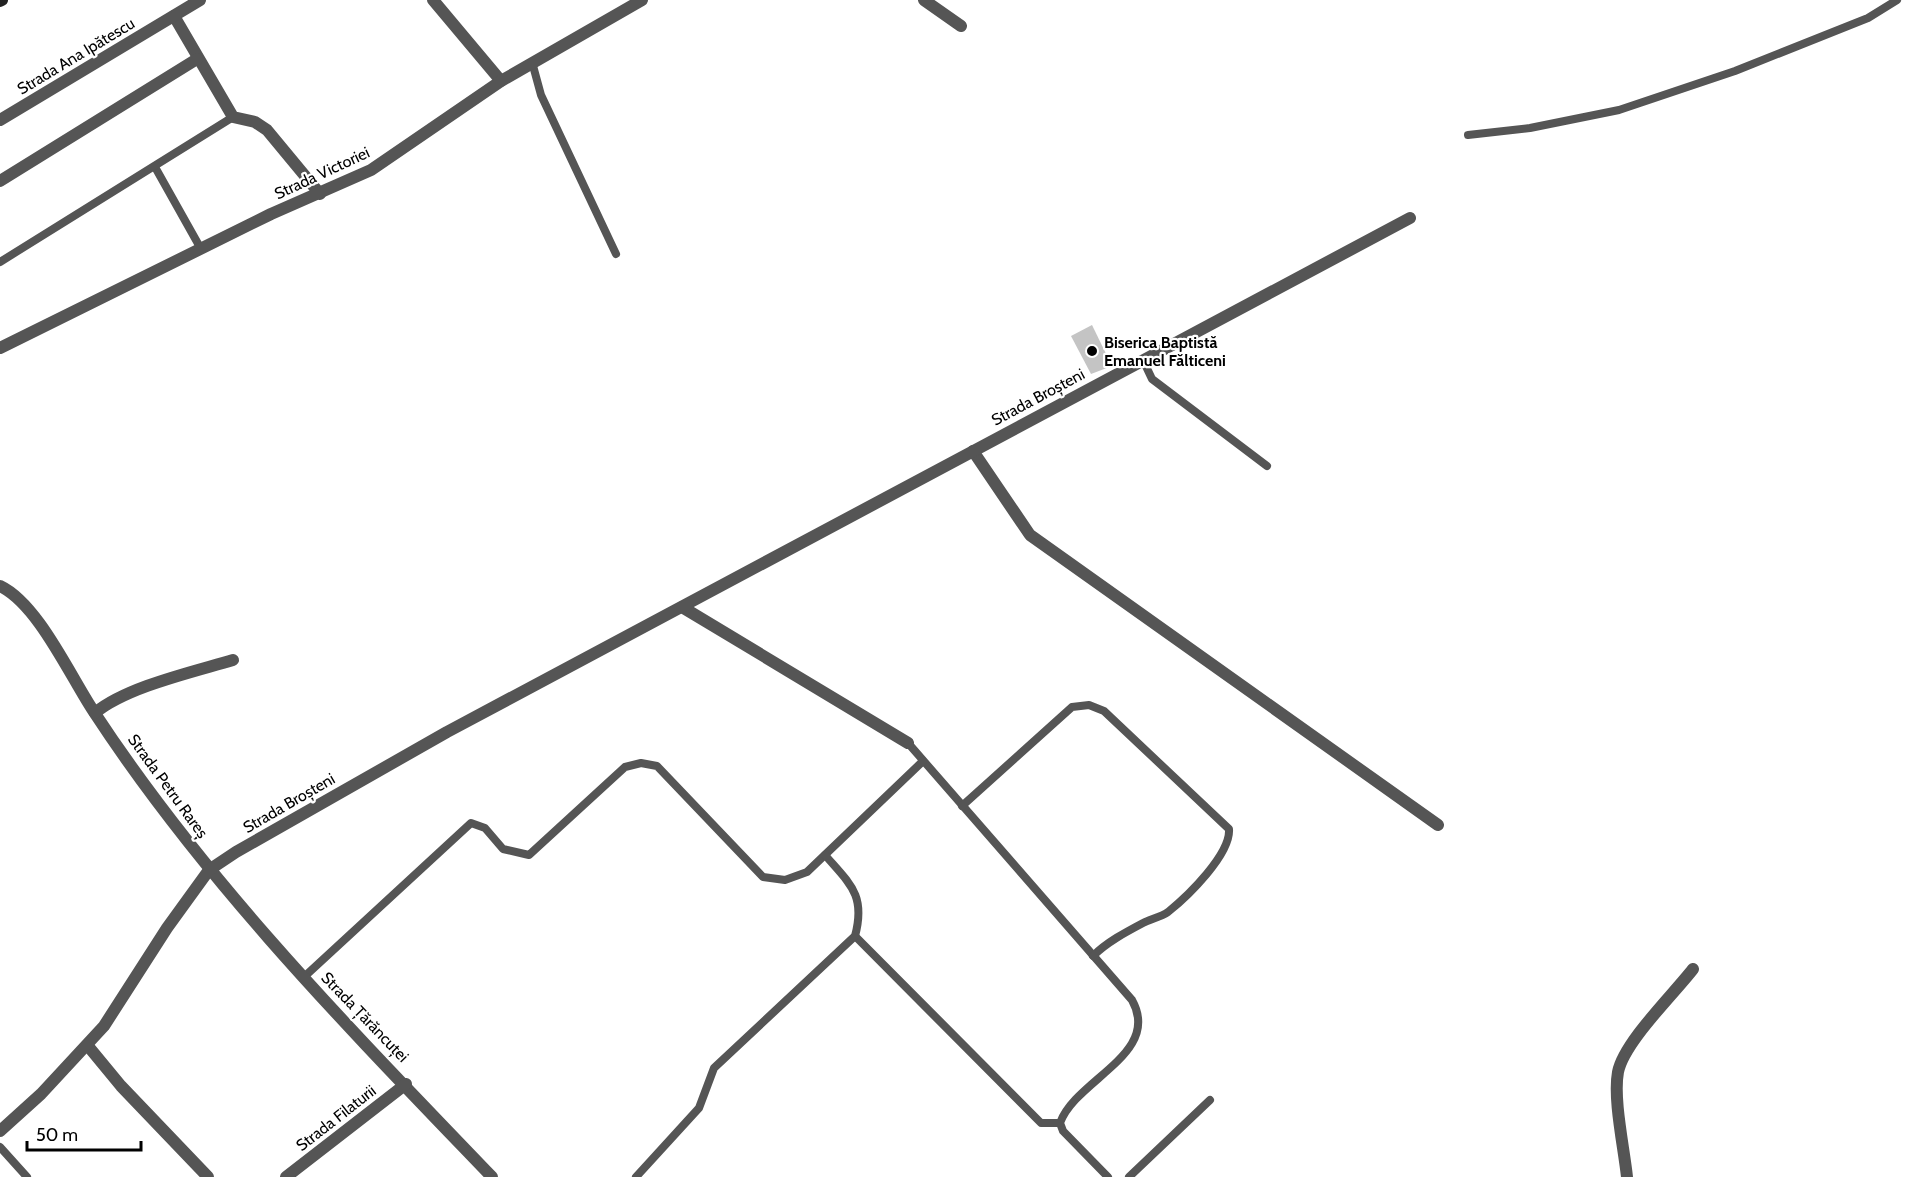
<svg xmlns="http://www.w3.org/2000/svg" width="1911" height="1177" font-family="Cabin,sans-serif">
  <style>
    .building { fill: #c4c4c4 }
    .lines { fill: none; stroke-linecap: round; stroke-linejoin: round }
    .service { stroke: #555; stroke-width: 8 }
    .minor { stroke: #555; stroke-width: 12 }
    .secondary { stroke: #222; stroke-width: 12 }
    .poi-dot { fill: #000; stroke: #fff; stroke-width: 2 }
    .labels { text-anchor: middle; dominant-baseline: central; stroke-width: 4.5; stroke-linejoin: round; paint-order: stroke }
    .street-label { font-size: 16px; fill: #000; stroke: #fff }
    .poi-label { font-size: 16px; font-weight: bold; fill: #000; stroke: #fff; text-anchor: start }
  </style>
  <rect width="100%" height="100%" fill="#fff"/>
  <path class="building" d="M1092 325 1112 366 1091 374 1071 336Z"/>
  <g class="lines">
    <g class="service">
      <path d="M532 62 541 95 616 254"/>
      <path d="M1468 135 1530 128 1619 110 1735 71 1868 18 1897 0"/>
      <path d="M155 167 201 249"/>
      <path d="M0 262 233 117"/>
      <path d="M1143 360 1152 379 1267 466"/>
      <path d="M908 743 1132 1000C1162 1054 1076 1079 1060 1123L1063 1131 1108 1177"/>
      <path d="M962 806 1072 707 1089 705 1104 711 1229 829C1231 854 1188 896 1168 912 1161 917 1151 919 1143 923 1126 932 1107 942 1093 956"/>
      <path d="M855 936 1041 1123H1060"/>
      <path d="M304 977 471 823 485 828 503 849 529 855 625 767 641 763 657 766 763 877 785 880 807 872 923 761"/>
      <path d="M0 1147 27 1177"/>
      <path d="M636 1177 699 1108 714 1068 855 936C866 895 850 884 825 855"/>
      <path d="M1129 1177 1210 1100"/>
    </g>
    <g class="minor">
      <path d="M433 0 501 81"/>
      <path d="M924 0 961 26"/>
      <path d="M174 16 233 117 255 122 267 130 320 194"/>
      <path d="M0 120 200 0"/>
      <path d="M0 181 197 59"/>
      <path d="M0 348 271 214 371 170 501 81 642 0"/>
      <path d="M973 451 1030 535 1438 825"/>
      <path d="M0 586C38 604 70 676 94 712 206 883 351 1030 492 1177"/>
      <path d="M682 607 908 743"/>
      <path d="M95 713C126 687 193 672 233 660"/>
      <path d="M88 1046 121 1086 208 1177"/>
      <path d="M0 1131 41 1094 104 1026 167 928 209 870 236 852 447 732 1410 218"/>
      <path d="M286 1177 406 1084"/>
      <path d="M1627 1177C1624 1148 1613 1099 1618 1072 1624 1042 1673 995 1693 969"/>
    </g>
    <path class="secondary" d="M0 1 2 0"/>
  </g>
  <circle class="poi-dot" cx="1092" cy="351" r="6"/>
  <g class="labels">
    <g class="street-label">
      <text transform="translate(76 56) rotate(-31)">Strada Ana Ipătescu</text>
      <text transform="translate(322 173) rotate(-25)">Strada Victoriei</text>
      <text transform="translate(1038 397) rotate(-28)">Strada Broșteni</text>
      <text transform="translate(168 786) rotate(54)">Strada Petru Rareș</text>
      <text transform="translate(289 803) rotate(-30)">Strada Broșteni</text>
      <text transform="translate(365 1017) rotate(46)">Strada Țărăncuței</text>
      <text transform="translate(336 1118) rotate(-38)">Strada Filaturii</text>
    </g>
    <g class="poi-label">
      <text x="1104" y="342">Biserica Baptistă<tspan x="1104" dy="18">Emanuel Fălticeni</tspan></text>
    </g>
  </g>
  <path d="M27 1141v9h114v-9" fill="none" stroke="#000000" stroke-width="3"/>
  <text x="36" y="1141" font-size="18" fill="#000000" stroke="#ffffff" stroke-width="4.5" paint-order="stroke">50 m</text>
</svg>
